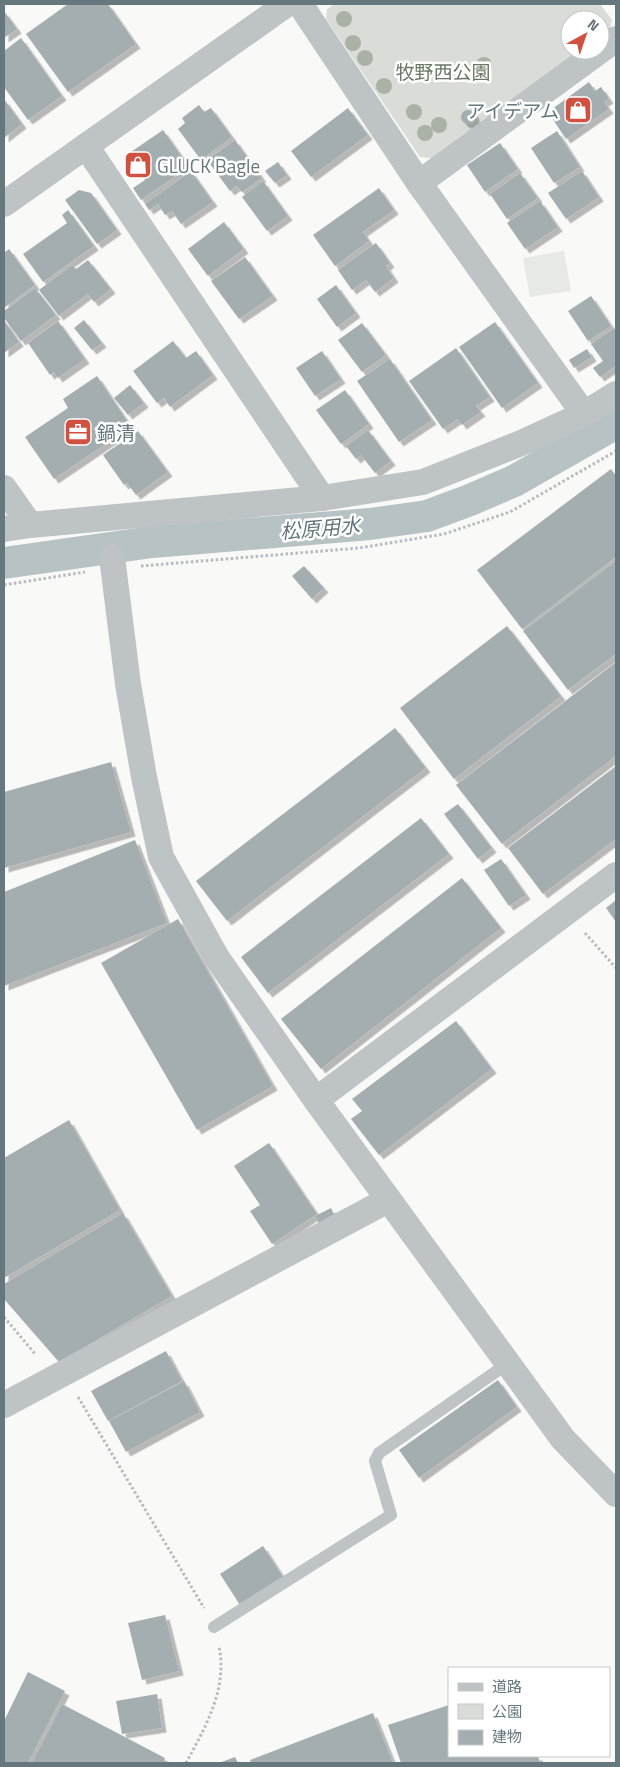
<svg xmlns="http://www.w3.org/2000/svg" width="620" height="1767" font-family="'Titillium Web','Noto Sans JP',sans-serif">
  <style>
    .built { fill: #e7e9e7 }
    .green { fill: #daddd7 }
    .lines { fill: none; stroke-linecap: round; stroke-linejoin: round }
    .canal { stroke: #b7c2c5; stroke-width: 32 }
    .building { fill: #a4aeb1; filter: url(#shadow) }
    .path { stroke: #b7bbbd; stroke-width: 3; stroke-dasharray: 2.5 2.5; stroke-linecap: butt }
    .lane { stroke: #bec3c6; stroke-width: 12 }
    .street { stroke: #bec3c6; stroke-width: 26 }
    .tree { fill: #aab2a7 }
    .labels { text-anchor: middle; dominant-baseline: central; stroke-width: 5; stroke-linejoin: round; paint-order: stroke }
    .park-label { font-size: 19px; fill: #6a7766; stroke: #fff }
    .poi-label { font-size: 19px; fill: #66777e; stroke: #fff; text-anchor: start }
    .water-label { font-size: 20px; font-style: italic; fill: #627578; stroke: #fff }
  </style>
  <defs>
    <filter id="shadow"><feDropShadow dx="4.5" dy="4.5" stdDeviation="0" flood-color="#0004"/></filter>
  </defs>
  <rect width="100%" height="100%" fill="#f9f9f7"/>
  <path class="built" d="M564 251 571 291 530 297 523 258Z"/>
  <path class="green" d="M335 4H600L612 20 609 33 600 40V20H570V50H586L436 159 420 157 326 19 327 9Z"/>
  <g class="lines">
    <path class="canal" d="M4 563 152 542 370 524 427 516 470 500 514 481 616 423"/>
  </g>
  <g class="building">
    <path d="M68 4H108L136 44 68 92 26 34Z"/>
    <path d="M4 11 17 29 4 38Z"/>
    <path d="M21 38 62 96 28 120 4 87V51Z"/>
    <path d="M589 82 595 91 601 87 609 99 604 102 609 109 566 139 548 112Z"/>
    <path d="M4 99 22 124 4 138Z"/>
    <path d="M199 105 204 112 211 108 232 137 201 160 178 129 185 123 182 118Z"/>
    <path d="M348 108 368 135 311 177 291 151Z"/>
    <circle cx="468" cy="117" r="7"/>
    <path d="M163 130 189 167 141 200 133 188 145 180 128 154Z"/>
    <path d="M557 131 580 167 554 183 531 148Z"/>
    <path d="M235 140 262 178 242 192 237 186 230 191 207 160Z"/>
    <path d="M500 143 518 169 485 192 467 165Z"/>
    <path d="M278 162 287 175 275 183 265 171Z"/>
    <path d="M191 171 213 202 181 224 172 211 165 215 158 204 149 210 145 204Z"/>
    <path d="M582 171 599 197 566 219 548 193Z"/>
    <path d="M520 173 538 198 507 219 490 194Z"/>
    <path d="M263 181 288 216 267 231 242 197Z"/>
    <path d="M379 188 394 210 363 232 369 241 335 266 313 235Z"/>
    <path d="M79 190 91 193 117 230 97 244 65 200Z"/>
    <path d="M540 201 558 227 525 249 507 223Z"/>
    <path d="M68 210 94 246 43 282 23 254 67 223 62 215Z"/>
    <path d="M224 222 244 249 208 276 188 249Z"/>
    <path d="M376 243 390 263 386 266 394 278 375 292 366 280 352 290 338 270Z"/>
    <path d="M9 249 35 285 4 308V253Z"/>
    <path d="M245 257 273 296 239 319 211 281Z"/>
    <path d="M88 260 111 289 94 302 88 294 59 316 39 290 72 265 76 269Z"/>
    <path d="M336 285 356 313 337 327 317 299Z"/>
    <path d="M35 288 56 315 21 341 4 318V311Z"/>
    <path d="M591 296 611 326 588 341 568 311Z"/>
    <path d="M4 320 19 342 4 353Z"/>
    <path d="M84 320 102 343 92 350 74 328Z"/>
    <path d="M58 321 85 359 58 378 54 372 50 375 28 343Z"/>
    <path d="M495 322 538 383 502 408 459 347Z"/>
    <path d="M362 323 386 355 362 372 338 340Z"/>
    <path d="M614 328 616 332V366L600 377 593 368 603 361 591 344Z"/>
    <path d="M173 341 186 358 196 351 213 375 170 407 164 398 157 403 133 371Z"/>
    <path d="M456 348 490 397 476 406 481 412 462 425 458 419 443 429 409 381Z"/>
    <path d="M587 349 592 357 574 368 569 360Z"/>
    <path d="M322 351 341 379 315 396 296 368Z"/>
    <path d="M390 359 432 420 399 442 357 381Z"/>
    <path d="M97 376 131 427 54 479 25 437 68 408 63 399Z"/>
    <path d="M130 385 144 403 128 415 114 398Z"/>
    <path d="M345 390 369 424 341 444 316 410Z"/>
    <path d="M368 430 391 461 375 473 361 455 356 459 346 446Z"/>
    <path d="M138 431 168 472 136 495 127 483 124 485 103 455Z"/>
    <path d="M611 469 616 476V557L522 629 477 570Z"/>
    <path d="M616 561V654L568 690 523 631Z"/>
    <path d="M304 566 324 588 312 599 292 576Z"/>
    <path d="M507 626 561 696 454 779 400 708Z"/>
    <path d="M616 662V756L502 844 456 785Z"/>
    <path d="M395 728 426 768 227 921 196 881Z"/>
    <path d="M111 762 131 832 4 868V792Z"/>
    <path d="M616 766V839L543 894 508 848Z"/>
    <path d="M458 804 492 848 478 859 444 814Z"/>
    <path d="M421 818 449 854 268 993 241 957Z"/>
    <path d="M135 840 167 923 4 986V892Z"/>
    <path d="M501 859 526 895 509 906 484 870Z"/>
    <path d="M462 878 501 928 321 1069 281 1019Z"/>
    <path d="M616 900V922L606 908Z"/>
    <path d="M178 919 273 1086 197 1130 101 963Z"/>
    <path d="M456 1021 492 1069 379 1155 351 1119 362 1111 352 1099Z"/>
    <path d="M69 1120 120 1210 4 1278V1158Z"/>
    <path d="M269 1143 317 1214 272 1244 250 1211 260 1205 234 1166Z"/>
    <path d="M331 1208 336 1218 320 1226 315 1216Z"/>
    <path d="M123 1213 172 1296 59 1362 4 1299V1284Z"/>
    <path d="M166 1351 182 1381 108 1421 91 1391Z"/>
    <path d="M498 1380 517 1407 419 1478 399 1450Z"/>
    <path d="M184 1381 200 1412 126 1452 109 1421Z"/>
    <path d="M263 1546 283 1577 240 1605 220 1574Z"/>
    <path d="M165 1615 179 1671 142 1680 128 1623Z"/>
    <path d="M28 1672 65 1691 28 1763H4V1721Z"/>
    <path d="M157 1694 162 1728 122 1734 116 1701Z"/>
    <path d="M62 1704 165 1758 163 1763H32Z"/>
    <path d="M449 1705V1756H538L540 1763H401L388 1725Z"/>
    <path d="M373 1713 393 1763H251L250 1760Z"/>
    <path d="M235 1757 238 1763H219Z"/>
  </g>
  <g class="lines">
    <g class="path">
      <path d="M141 566 359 548 444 534 510 512 616 451"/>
      <path d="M4 585 85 572"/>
      <path d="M585 933 616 968"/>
      <path d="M4 1317 36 1355"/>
      <path d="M78 1397 204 1608"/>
      <path d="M186 1763C205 1728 228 1688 219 1647"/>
    </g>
    <path class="lane" d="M214 1627 391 1515 375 1461 379 1453 507 1364"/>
    <g class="street">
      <path d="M300 4 419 183 584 414"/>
      <path d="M86 146 322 498"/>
      <path d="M419 183 616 39"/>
      <path d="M4 204 287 4"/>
      <path d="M4 488 30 525"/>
      <path d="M4 529 30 525 322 498 423 482 519 444 584 414 616 394"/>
      <path d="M112 557 128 684 144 777 161 857 217 958 316 1100 563 1439 616 1494"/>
      <path d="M316 1100 616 875"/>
      <path d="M4 1405 388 1200"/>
    </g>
  </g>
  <g class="tree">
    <circle cx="344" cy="19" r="8"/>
    <circle cx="353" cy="43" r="8"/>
    <circle cx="365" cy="58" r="8"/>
    <circle cx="484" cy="65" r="8"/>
    <circle cx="384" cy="86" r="8"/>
    <circle cx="414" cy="112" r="8"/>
    <circle cx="439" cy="125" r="8"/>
    <circle cx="425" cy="133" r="8"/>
  </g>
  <defs>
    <g id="shop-square" transform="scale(1.4375)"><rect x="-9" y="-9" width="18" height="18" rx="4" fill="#d05140" stroke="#fff"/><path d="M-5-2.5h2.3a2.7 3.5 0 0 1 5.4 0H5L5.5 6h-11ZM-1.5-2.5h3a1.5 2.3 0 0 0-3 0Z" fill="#fff"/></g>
    <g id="office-square" transform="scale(1.4375)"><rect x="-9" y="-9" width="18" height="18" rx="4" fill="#d05140" stroke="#fff"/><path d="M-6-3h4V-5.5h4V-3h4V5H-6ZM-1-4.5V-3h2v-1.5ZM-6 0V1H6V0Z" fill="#fff"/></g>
  </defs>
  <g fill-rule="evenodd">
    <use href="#shop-square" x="578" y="110"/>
    <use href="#shop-square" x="138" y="165"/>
    <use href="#office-square" x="78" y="432"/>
  </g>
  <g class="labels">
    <g class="park-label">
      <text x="443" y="71">牧野西公園</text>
    </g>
    <g class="poi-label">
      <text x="559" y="110" text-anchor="end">アイデアム</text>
      <text x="157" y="165">GLUCK Bagle</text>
      <text x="97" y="432">鍋清</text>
    </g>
    <g class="water-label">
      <text transform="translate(320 528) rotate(-5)">松原用水</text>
    </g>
  </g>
  <rect width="620" height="1767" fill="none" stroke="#66777e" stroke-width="10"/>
  <rect x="448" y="1667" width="162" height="90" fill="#ffffff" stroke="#c2c9cb"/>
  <rect x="458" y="1683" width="25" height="8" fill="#bec3c6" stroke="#c2c9cb"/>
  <text x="492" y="1692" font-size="15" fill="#66777e">道路</text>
  <rect x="458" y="1704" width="25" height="15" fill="#daddd7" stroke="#c2c9cb"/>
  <text x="492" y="1717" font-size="15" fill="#66777e">公園</text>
  <rect x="458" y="1730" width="25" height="15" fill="#a4aeb1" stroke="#c2c9cb"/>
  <text x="492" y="1742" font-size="15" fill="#66777e">建物</text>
  <g transform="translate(585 35) rotate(40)"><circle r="24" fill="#ffffff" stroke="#c2c9cb"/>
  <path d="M0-4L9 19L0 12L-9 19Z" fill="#d05140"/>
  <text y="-8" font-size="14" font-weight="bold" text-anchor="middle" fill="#66777e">N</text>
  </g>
</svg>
